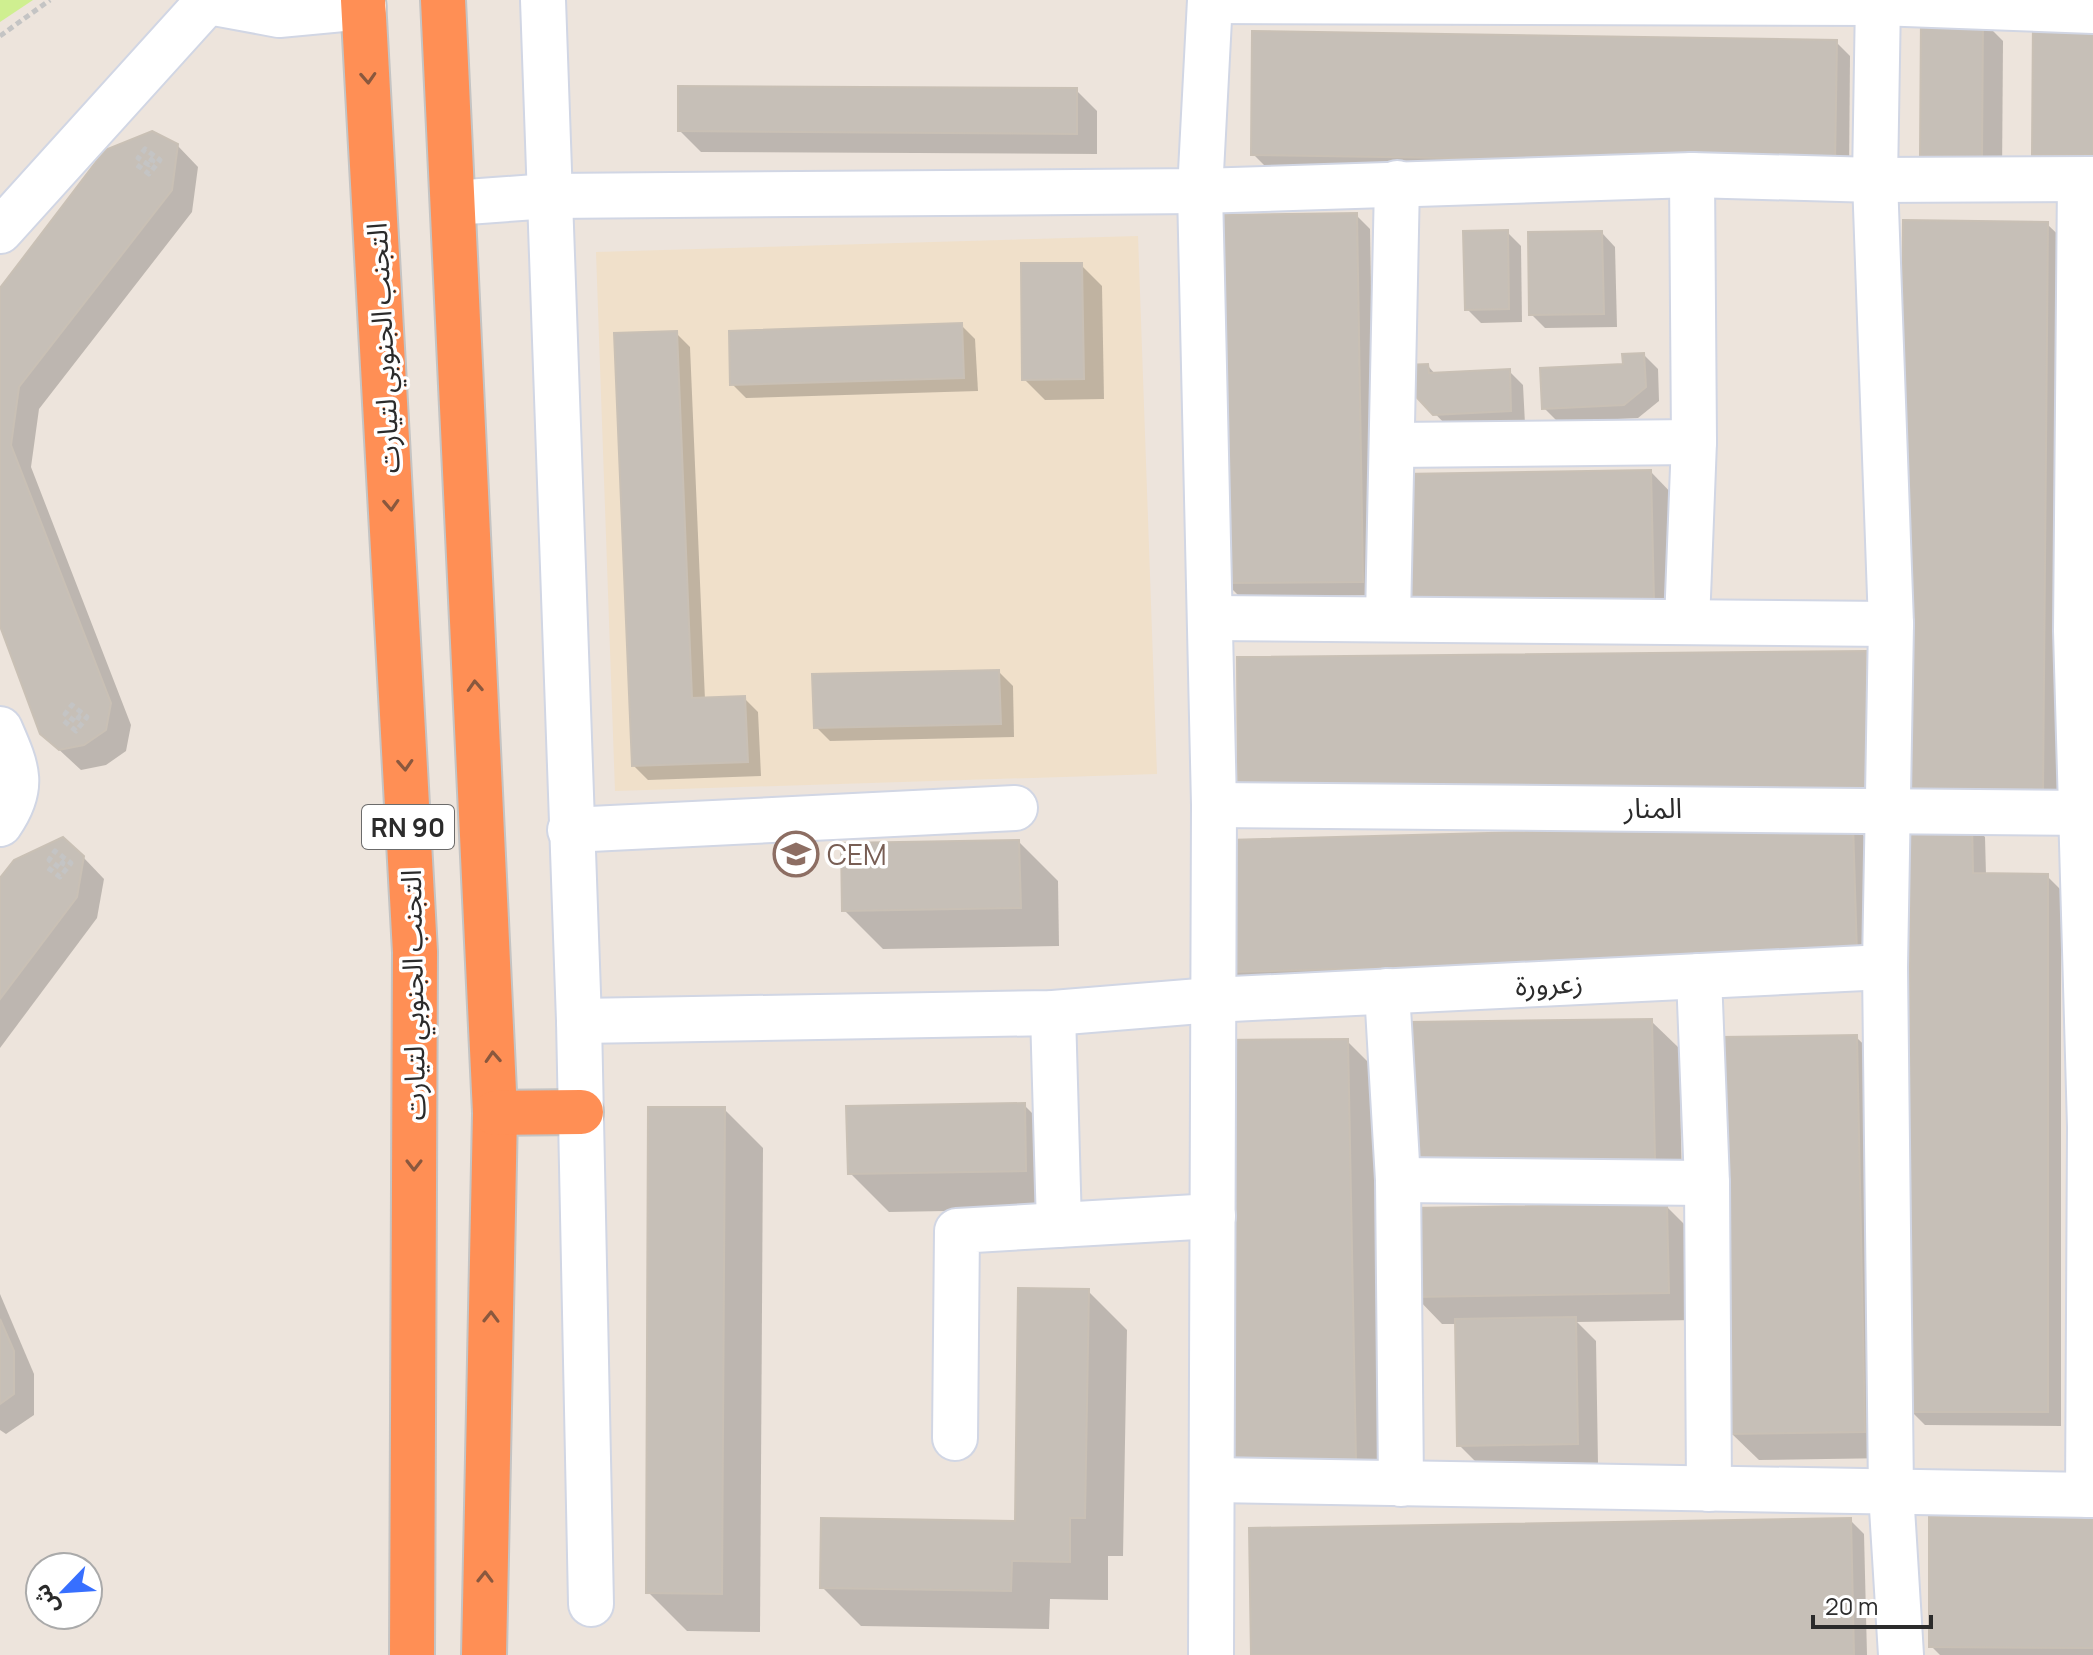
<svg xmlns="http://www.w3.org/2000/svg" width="2093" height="1655" font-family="Manrope,'Noto Sans Arabic',sans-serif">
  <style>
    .education { fill: #f0e0ca }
    .pitch { fill: #cfef90 }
    .shadow { fill: #0003 }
    .building { fill: #c6bfb7; stroke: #c9c0b5; stroke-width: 2 }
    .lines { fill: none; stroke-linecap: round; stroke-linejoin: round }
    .minor-casing { stroke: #d1d6e4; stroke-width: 48 }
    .highway-casing { stroke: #c4c4c4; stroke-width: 48 }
    .path { stroke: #c4c4c4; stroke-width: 5; stroke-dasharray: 6 4; stroke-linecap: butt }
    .minor { stroke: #fff; stroke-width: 44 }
    .highway { stroke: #ff8f55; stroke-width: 44 }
    .oneway { stroke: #8a583e }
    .labels { text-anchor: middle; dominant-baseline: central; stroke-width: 7; stroke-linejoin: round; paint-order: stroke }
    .shield { fill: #fff; stroke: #6b6b6b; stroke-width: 2 }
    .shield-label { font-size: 26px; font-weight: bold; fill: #2b2b2b }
    .street-label { font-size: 28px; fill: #2b2b2b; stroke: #fff }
    .education-label { font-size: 28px; fill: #785e54; stroke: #fff; text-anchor: start }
  </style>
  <rect width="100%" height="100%" fill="#ede4dc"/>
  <path class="education" d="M1138 236 1157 774 615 791 596 252Z"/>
  <path class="pitch" d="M0 0H33L0 22Z"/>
  <g class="shadow">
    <path d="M2093 19V182L2062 181 2034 154Z"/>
    <path d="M1982 20 2003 41 2002 177H1943L1922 156Z"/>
    <path d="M1836 42 1850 56 1849 177 1267 168 1253 154Z"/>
    <path d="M1076 90 1097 111V154L701 152 680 131Z"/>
    <path d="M177 145 198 167 192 212 39 409 31 467 131 725 126 751 106 765 81 770 41 733 0 621V291Z"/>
    <path d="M1356 215 1370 229 1376 595 1240 597 1226 583Z"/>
    <path d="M2047 224 2075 251 2070 818 1901 788Z"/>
    <path d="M1507 232 1521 246 1522 322 1481 323 1467 309Z"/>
    <path d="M1602 233 1615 247 1617 327 1545 328 1531 314Z"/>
    <path d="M1081 265 1102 286 1104 399 1045 400 1024 379Z"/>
    <path d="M961 325 975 339 978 391 746 398 732 384Z"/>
    <path d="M676 333 690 347 705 700 744 698 758 712 761 776 648 780 634 766Z"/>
    <path d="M1644 355 1658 369 1659 401 1638 418 1558 422 1544 408Z"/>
    <path d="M1428 366 1436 375 1509 371 1523 385 1525 424 1449 428 1410 388Z"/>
    <path d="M1651 472 1678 500 1681 628 1436 632Z"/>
    <path d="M1865 654 1879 667 1881 802 1254 808Z"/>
    <path d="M999 672 1013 686 1014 737 830 741 816 727Z"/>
    <path d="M1971 823 1985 837 1986 875 2047 876 2061 890V1426L1925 1425 1911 1411Z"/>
    <path d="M1853 825 1867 839 1870 968 1247 985 1233 971Z"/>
    <path d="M1019 842 1058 881 1059 946 883 949 844 910Z"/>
    <path d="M83 857 104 879 97 918 0 1048V881Z"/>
    <path d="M1651 1021 1679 1048 1682 1186 1442 1189Z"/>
    <path d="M1856 1037 1884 1064 1892 1458 1759 1460 1731 1433Z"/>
    <path d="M1347 1041 1374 1068 1382 1488 1259 1489Z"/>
    <path d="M1024 1105 1063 1144 1064 1209 889 1212 850 1173Z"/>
    <path d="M724 1109 763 1148 760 1632 687 1631 648 1592Z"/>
    <path d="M1666 1206 1694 1234 1695 1320 1577 1322 1596 1341 1598 1464 1480 1466 1459 1445 1457 1324H1442L1415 1296Z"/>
    <path d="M1088 1291 1127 1330 1123 1556H1108V1600L1050 1599 1049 1629 861 1626 822 1587 1017 1523Z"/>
    <path d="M0 1294 34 1374V1415L6 1434 0 1430Z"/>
    <path d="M1850 1520 1864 1534 1867 1655H1253Z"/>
    <path d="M2093 1520V1655H1940L1931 1646Z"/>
  </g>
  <g class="building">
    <path d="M2033 17H2093V155H2032Z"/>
    <path d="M1921 18H1983L1982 157 1920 156Z"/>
    <path d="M1252 31 1837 40 1835 164 1251 155Z"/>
    <path d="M678 86 1077 88V134L678 131Z"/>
    <path d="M152 131 178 144 172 190 19 387 11 445 111 703 106 730 84 745 59 750 40 734 0 626V288L105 150Z"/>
    <path d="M1357 213 1363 582 1224 583 1218 215Z"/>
    <path d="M1903 220 2048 222 2043 791 1899 789Z"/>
    <path d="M1508 230 1509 309 1465 310 1463 231Z"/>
    <path d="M1602 231 1604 314 1529 315 1528 232Z"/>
    <path d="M1021 263H1082L1084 379 1022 380Z"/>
    <path d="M962 323 964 378 730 385 729 331Z"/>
    <path d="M677 331 692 698 745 696 748 762 632 766 614 333Z"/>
    <path d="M1644 353 1646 387 1624 405 1542 409 1540 368 1623 364 1622 354Z"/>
    <path d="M1428 364 1429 373 1510 369 1511 411 1433 415 1408 388 1406 365Z"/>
    <path d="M1651 470 1654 601 1406 605 1403 474Z"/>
    <path d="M1866 651 1868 789 1238 795 1237 657Z"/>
    <path d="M999 670 1001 724 814 728 812 674Z"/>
    <path d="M1910 819 1972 821 1973 873 2048 874V1412H1909Z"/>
    <path d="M1853 823 1857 955 1231 972 1228 840Z"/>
    <path d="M63 837 84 856 77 897 0 999V878L14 860Z"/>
    <path d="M1019 840 1021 908 842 911 841 843Z"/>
    <path d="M1652 1019 1655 1159 1412 1162 1410 1022Z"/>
    <path d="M1857 1035 1865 1432 1729 1434 1721 1037Z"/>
    <path d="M1348 1039 1356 1461 1229 1462 1221 1040Z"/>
    <path d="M1025 1103 1026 1171 848 1174 846 1106Z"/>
    <path d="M648 1107H725L722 1594 646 1593Z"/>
    <path d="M1667 1204 1669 1293 1413 1297 1411 1208Z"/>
    <path d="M1018 1288 1089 1289 1085 1518H1070V1562L1012 1561 1011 1591 820 1588 821 1518 1015 1521Z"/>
    <path d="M1576 1317 1578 1444 1457 1446 1455 1319Z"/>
    <path d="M0 1319 14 1351V1394L0 1404Z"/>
    <path d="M1929 1517 2093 1518V1648L1929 1647Z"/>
    <path d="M1851 1518 1854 1655H1251L1249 1528Z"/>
  </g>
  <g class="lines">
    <g class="minor-casing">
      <g id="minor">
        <path d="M543 0 579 1021 591 1604"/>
        <path d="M1210 0 1200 191 1214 805 1211 1655"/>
        <path d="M1878 0 1875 180 1891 624 1885 967 1891 1492 1901 1655"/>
        <path d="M1210 1 1878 3 2093 11"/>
        <path d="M209 2 279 15 364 7"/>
        <path d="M2080 180 2076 631 2090 1127 2088 1495"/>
        <path d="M453 203 549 196 1200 191 1692 175 1875 180 2093 179"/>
        <path d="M0 231 209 0"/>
        <path d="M1392 445 1694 442"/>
        <path d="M1211 618 1891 624"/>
        <path d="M1388 619 1397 183"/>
        <path d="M1687 622 1694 442 1692 175"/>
        <path d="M0 729C17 768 26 787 0 824"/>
        <path d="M1214 805 2093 813"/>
        <path d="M570 830 1015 808"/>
        <path d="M1699 976 1707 1183 1709 1489"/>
        <path d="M1387 991 1398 1180 1401 1484"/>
        <path d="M1053 1013 1059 1225"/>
        <path d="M579 1021 1053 1013 1212 1000 1885 967"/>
        <path d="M1398 1180 1707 1183"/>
        <path d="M955 1438 957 1231 1213 1216"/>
        <path d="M1214 1480 2093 1495"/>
      </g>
    </g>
    <g class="highway-casing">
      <g id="highway">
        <path d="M363 0 415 952 412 1655"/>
        <path d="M443 0 495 1113 484 1655"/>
        <path d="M495 1113 581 1112"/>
      </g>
    </g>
    <g class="path">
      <path d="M0 36 50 0"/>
      <path d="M137 165 149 174 160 160 145 149 138 158 149 165 153 161 146 156"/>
      <path d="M64 721 76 731 87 717 72 705 65 714 76 722 79 717 74 713"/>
      <path d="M48 868 60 877 71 863 55 851 49 860 60 868 63 863 58 859"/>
    </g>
    <use href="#minor" class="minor"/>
    <use href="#highway" class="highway"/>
  </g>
  <defs><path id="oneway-chevron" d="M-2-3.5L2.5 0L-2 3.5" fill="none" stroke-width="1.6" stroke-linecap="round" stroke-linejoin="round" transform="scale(2)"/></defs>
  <g class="oneway">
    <use href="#oneway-chevron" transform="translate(368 78) rotate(87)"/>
    <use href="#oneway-chevron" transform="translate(391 505) rotate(87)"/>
    <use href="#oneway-chevron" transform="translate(475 686) rotate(-93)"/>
    <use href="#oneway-chevron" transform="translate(405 765) rotate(87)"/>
    <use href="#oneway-chevron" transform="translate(493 1057) rotate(-93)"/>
    <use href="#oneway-chevron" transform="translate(414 1165) rotate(90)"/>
    <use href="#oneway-chevron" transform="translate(491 1317) rotate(-89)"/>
    <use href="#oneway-chevron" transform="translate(485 1577) rotate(-89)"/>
  </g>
  <defs>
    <g id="school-ring" transform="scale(2.3)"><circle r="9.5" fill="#fff" stroke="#8d6e63" stroke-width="1.5"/><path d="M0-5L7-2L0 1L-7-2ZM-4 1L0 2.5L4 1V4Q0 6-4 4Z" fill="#8d6e63"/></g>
  </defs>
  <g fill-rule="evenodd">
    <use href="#school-ring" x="796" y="854"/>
  </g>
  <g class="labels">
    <rect class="shield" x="362" y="805" width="92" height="44" rx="6"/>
    <g class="shield-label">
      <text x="408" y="827">RN 90</text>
    </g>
    <g class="street-label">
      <text transform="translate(382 348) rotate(-93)">التجنب الجنوبي لتيارت</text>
      <text x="1653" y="807">المنار</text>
      <text transform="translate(1549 983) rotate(-3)">زعرورة</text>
      <text transform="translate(412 995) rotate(-91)">التجنب الجنوبي لتيارت</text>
    </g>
    <g class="education-label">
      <text x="827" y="854">CEM</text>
    </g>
  </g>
  <g transform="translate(64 1591) rotate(245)"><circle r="38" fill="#ffffff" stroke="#aaaaaa" stroke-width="2"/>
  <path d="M0-6L14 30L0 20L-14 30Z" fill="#376fff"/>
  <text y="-12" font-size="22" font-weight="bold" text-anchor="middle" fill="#2b2b2b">ش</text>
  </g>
  <path d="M1813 1615v12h118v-12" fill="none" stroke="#2b2b2b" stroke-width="4"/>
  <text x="1825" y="1615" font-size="24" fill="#2b2b2b" stroke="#ffffff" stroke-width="6" paint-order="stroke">20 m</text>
</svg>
